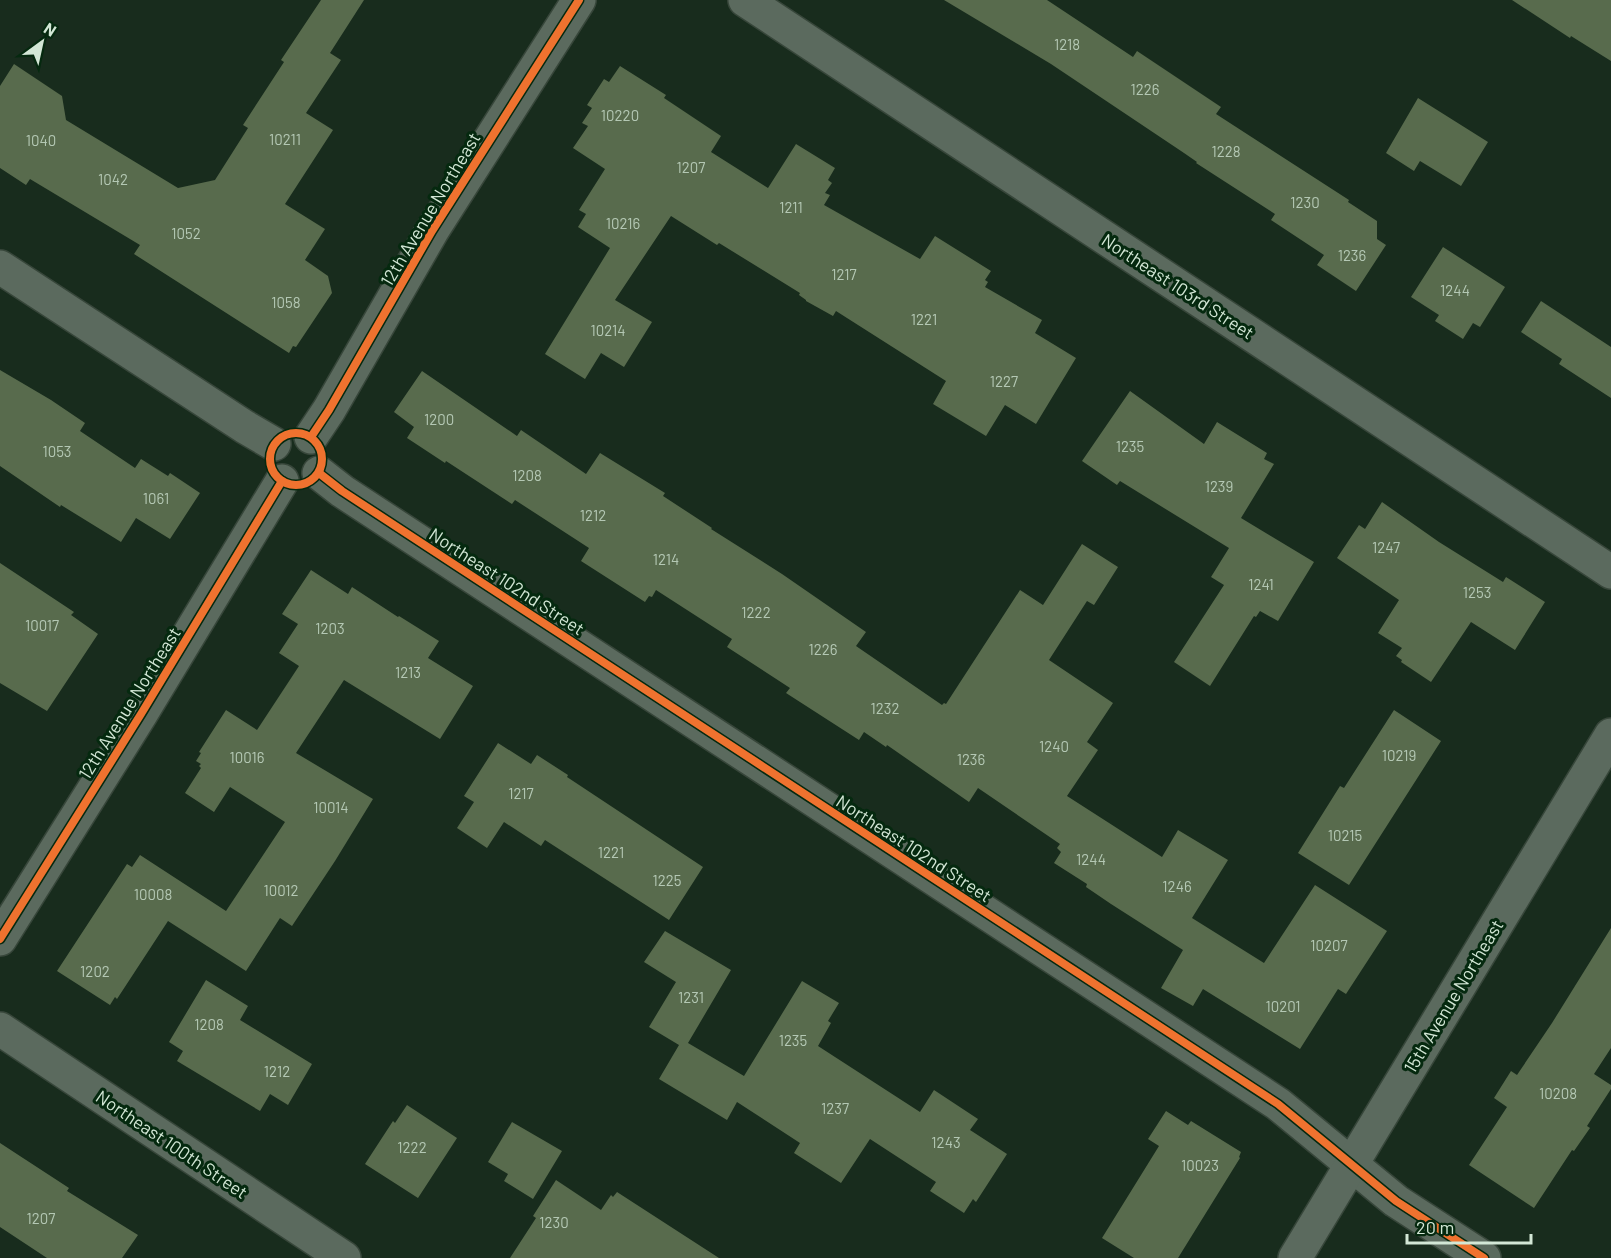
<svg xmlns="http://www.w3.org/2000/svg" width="1611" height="1258" font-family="Barlow,sans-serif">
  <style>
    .building { fill: #586b4d }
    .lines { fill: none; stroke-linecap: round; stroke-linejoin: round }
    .minor-casing { stroke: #37463a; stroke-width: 36 }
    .tertiary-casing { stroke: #37463a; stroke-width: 36 }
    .minor { stroke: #5b6a5e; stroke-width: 33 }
    .tertiary { stroke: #5b6a5e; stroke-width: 33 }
    .cycleway-casing { stroke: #05290f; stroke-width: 11 }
    .cycleway { stroke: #ef722f; stroke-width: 8 }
    .labels { text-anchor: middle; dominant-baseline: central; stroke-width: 6; stroke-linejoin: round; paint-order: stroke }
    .number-label { font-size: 15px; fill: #b4c8b4 }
    .street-label { font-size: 18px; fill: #d3e7d6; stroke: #05290f }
  </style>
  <rect width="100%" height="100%" fill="#182c1d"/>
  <g class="building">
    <path d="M321 0H364L330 53 341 60 306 113 333 130 285 204 325 229 305 260 328 276 332 293 296 347 293 346 289 353 134 254 140 245 30 179 26 185 0 168V86L14 64 62 96 66 120 178 188 215 180 248 128 243 125 284 62 281 60Z"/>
    <path d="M944 0H1047L1133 57 1137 51 1221 107 1216 114 1349 200 1348 202 1377 221V239L1386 245 1356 291 1317 265 1324 255 1271 220 1275 214 1196 163 1197 162 1184 153 1051 64Z"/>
    <path d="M1512 0H1611V61L1571 36 1570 38Z"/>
    <path d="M620 66 666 95 664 98 721 136 711 152 768 188 796 144 835 168 828 180 832 183 825 193 830 195 824 205 920 259 935 236 991 271 985 280 988 282 985 287 1042 320 1035 333 1076 358 1036 424 1005 405 986 436 933 404 946 381 836 311 833 316 806 301V300L799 295 800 293 719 243 717 245 671 216 615 300 652 322 624 367 601 353 585 379 545 354 610 248 578 227 586 214 579 210 605 169 573 148 588 126 582 123 592 108 587 105 604 79 609 82Z"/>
    <path d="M1418 98 1488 142 1461 186 1420 161 1414 171 1386 153Z"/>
    <path d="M1443 247 1505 287 1480 327 1473 323 1463 339 1435 321 1439 315 1411 297Z"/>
    <path d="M1541 301 1611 347V398L1559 364 1562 359 1521 332Z"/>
    <path d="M0 370 51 400 85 423 80 431 135 468 141 459 168 476 170 473 200 493 170 539 136 518 121 542 61 505 60 507 0 466Z"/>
    <path d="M422 371 517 436 521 430 586 474 600 453 665 493 663 496 712 528 711 529 782 574 866 632 856 646 942 705 944 703 946 704 1020 590 1043 605 1082 544 1118 567 1094 605 1087 601 1049 660 1113 703 1087 742 1098 750 1067 796 1162 857 1178 830 1228 860 1192 918 1264 963 1315 885 1387 931 1346 994 1338 989 1300 1049 1203 989 1193 1006 1161 988 1183 950 1111 904 1086 887 1087 884 1054 863 1061 852 1057 848 1060 844 978 788 969 802 887 745 886 747 864 732 859 740 786 693 790 688 727 647 732 639 656 590 652 597 649 596 645 602 581 561 589 548 515 500 512 504 446 461 445 463 407 438 414 427 394 412Z"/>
    <path d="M1130 391 1204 444 1217 422 1267 453 1264 459 1274 464 1241 518 1314 562 1278 621 1260 611 1256 617 1254 616 1210 686 1174 662 1224 585 1211 577 1229 548 1120 481 1117 485 1082 461Z"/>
    <path d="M1382 502 1439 542 1503 582 1506 577 1545 602 1515 650 1471 622 1431 682 1401 662 1402 660 1396 656 1402 648 1378 633 1399 600 1337 558 1359 525 1365 529Z"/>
    <path d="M0 563 74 612 71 615 98 634 47 711 0 683Z"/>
    <path d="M311 570 348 594 352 587 398 617 399 616 439 641 428 658 473 686 440 739 344 680 296 753 373 799 335 861 292 926 280 918 246 971 168 921 117 999 115 997 110 1005 57 971 127 864 132 867 140 855 226 911 285 822 230 787 214 812 185 793 201 768 199 766 201 764 196 761 201 753 199 752 226 710 257 730 299 666 279 653 298 624 282 614Z"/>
    <path d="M1394 710 1441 741 1349 885 1298 853 1340 786 1344 788Z"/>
    <path d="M498 743 531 764 537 755 568 775 567 777 703 867 669 920 545 840 541 846 504 822 487 848 457 828 474 802 464 796Z"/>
    <path d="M1611 928V1048L1594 1074 1611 1085V1089L1587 1126 1590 1128 1574 1151 1572 1150 1534 1208 1469 1165 1507 1107 1494 1098 1511 1071 1517 1075 1552 1023Z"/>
    <path d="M665 931 731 970 688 1043 744 1076 802 981 839 1003 828 1021 831 1023 818 1046 920 1112 934 1090 978 1119 970 1130 1007 1154 976 1202 973 1199 964 1213 930 1191 936 1182 870 1139 841 1183 794 1153 800 1143 737 1102 727 1120 659 1079 679 1045 649 1027 676 982 644 962Z"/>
    <path d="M206 980 248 1006 240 1020 312 1064 288 1105 270 1094 260 1111 177 1061 183 1051 169 1042Z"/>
    <path d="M407 1105 457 1138 418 1198 365 1164 393 1121 395 1123Z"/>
    <path d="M1166 1111 1188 1125 1191 1121 1241 1152 1239 1157 1240 1158 1178 1258H1134L1102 1238 1159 1146 1148 1139Z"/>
    <path d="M512 1122 562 1151 533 1199 504 1181 508 1174 488 1162Z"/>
    <path d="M0 1143 69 1188 67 1191 138 1235 122 1258H47L0 1227Z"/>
    <path d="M556 1180 601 1210 611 1195 613 1197 617 1192 719 1258H510L536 1218 533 1216Z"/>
  </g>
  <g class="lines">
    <g class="minor-casing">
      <g id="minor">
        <path d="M745 0 1611 572"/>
        <path d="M0 267 245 427 274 444"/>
        <path d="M311 437 329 410 432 231 579 0"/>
        <path d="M319 473 342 491 1278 1104 1396 1201 1484 1258"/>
        <path d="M0 939 141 714 282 481"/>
        <path d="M0 1029 344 1258"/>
      </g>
    </g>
    <g class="tertiary-casing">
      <path id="tertiary" d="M1295 1258 1611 735"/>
    </g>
    <use href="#minor" class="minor"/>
    <use href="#tertiary" class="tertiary"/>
    <g class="cycleway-casing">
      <g id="cycleway">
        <circle cx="296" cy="459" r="26"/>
        <path d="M311 437 329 410 432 231 579 0"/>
        <path d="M319 473 342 491 1278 1104 1396 1201 1484 1258"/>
        <path d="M0 939 141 714 282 481"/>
      </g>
    </g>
    <use href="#cycleway" class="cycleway"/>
  </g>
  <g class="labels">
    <g class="number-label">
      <text x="1067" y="44">1218</text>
      <text x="1145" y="89">1226</text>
      <text x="620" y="115">10220</text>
      <text x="285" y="139">10211</text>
      <text x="41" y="140">1040</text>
      <text x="1226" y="151">1228</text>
      <text x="691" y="167">1207</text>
      <text x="113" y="179">1042</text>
      <text x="1305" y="202">1230</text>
      <text x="791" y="207">1211</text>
      <text x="623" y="223">10216</text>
      <text x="186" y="233">1052</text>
      <text x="1352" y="255">1236</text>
      <text x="844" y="274">1217</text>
      <text x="1455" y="290">1244</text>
      <text x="286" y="302">1058</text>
      <text x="924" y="319">1221</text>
      <text x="608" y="330">10214</text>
      <text x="1004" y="381">1227</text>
      <text x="439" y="419">1200</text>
      <text x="1130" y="446">1235</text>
      <text x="57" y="451">1053</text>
      <text x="527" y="475">1208</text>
      <text x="1219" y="486">1239</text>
      <text x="156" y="498">1061</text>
      <text x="593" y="515">1212</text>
      <text x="1386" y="547">1247</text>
      <text x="666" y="559">1214</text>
      <text x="1261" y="584">1241</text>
      <text x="1477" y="592">1253</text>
      <text x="756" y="612">1222</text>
      <text x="42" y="625">10017</text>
      <text x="330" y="628">1203</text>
      <text x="823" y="649">1226</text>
      <text x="408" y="672">1213</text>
      <text x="885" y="708">1232</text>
      <text x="1054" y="746">1240</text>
      <text x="1399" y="755">10219</text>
      <text x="247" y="757">10016</text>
      <text x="971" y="759">1236</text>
      <text x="521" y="793">1217</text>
      <text x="331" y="807">10014</text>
      <text x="1345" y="835">10215</text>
      <text x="611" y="852">1221</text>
      <text x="1091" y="859">1244</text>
      <text x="667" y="880">1225</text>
      <text x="1177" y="886">1246</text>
      <text x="281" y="890">10012</text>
      <text x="153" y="894">10008</text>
      <text x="1329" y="945">10207</text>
      <text x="95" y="971">1202</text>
      <text x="691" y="997">1231</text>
      <text x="1283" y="1006">10201</text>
      <text x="209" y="1024">1208</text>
      <text x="793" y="1040">1235</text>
      <text x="277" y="1071">1212</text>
      <text x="1558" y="1093">10208</text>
      <text x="835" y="1108">1237</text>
      <text x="946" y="1142">1243</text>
      <text x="412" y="1147">1222</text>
      <text x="1200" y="1165">10023</text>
      <text x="41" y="1218">1207</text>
      <text x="554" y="1222">1230</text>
    </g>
    <g class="street-label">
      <text transform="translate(430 209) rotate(-59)">12th Avenue Northeast</text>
      <text transform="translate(1178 286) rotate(33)">Northeast 103rd Street</text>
      <text transform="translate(507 581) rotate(33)">Northeast 102nd Street</text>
      <text transform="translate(129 703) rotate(-58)">12th Avenue Northeast</text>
      <text transform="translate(914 848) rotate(33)">Northeast 102nd Street</text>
      <text transform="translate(1453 996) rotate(-59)">15th Avenue Northeast</text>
      <text transform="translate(172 1144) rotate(34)">Northeast 100th Street</text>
    </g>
  </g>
  <g transform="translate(42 42) rotate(33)" stroke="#05290f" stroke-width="4.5" paint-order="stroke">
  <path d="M0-4.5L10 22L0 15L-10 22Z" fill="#d3e7d6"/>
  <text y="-9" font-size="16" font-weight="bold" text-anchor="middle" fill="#d3e7d6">N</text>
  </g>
  <path d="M1407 1234v9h124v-9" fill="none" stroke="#d3e7d6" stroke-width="3"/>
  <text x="1416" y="1234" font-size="18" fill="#d3e7d6" stroke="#05290f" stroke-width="4.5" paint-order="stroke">20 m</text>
</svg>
